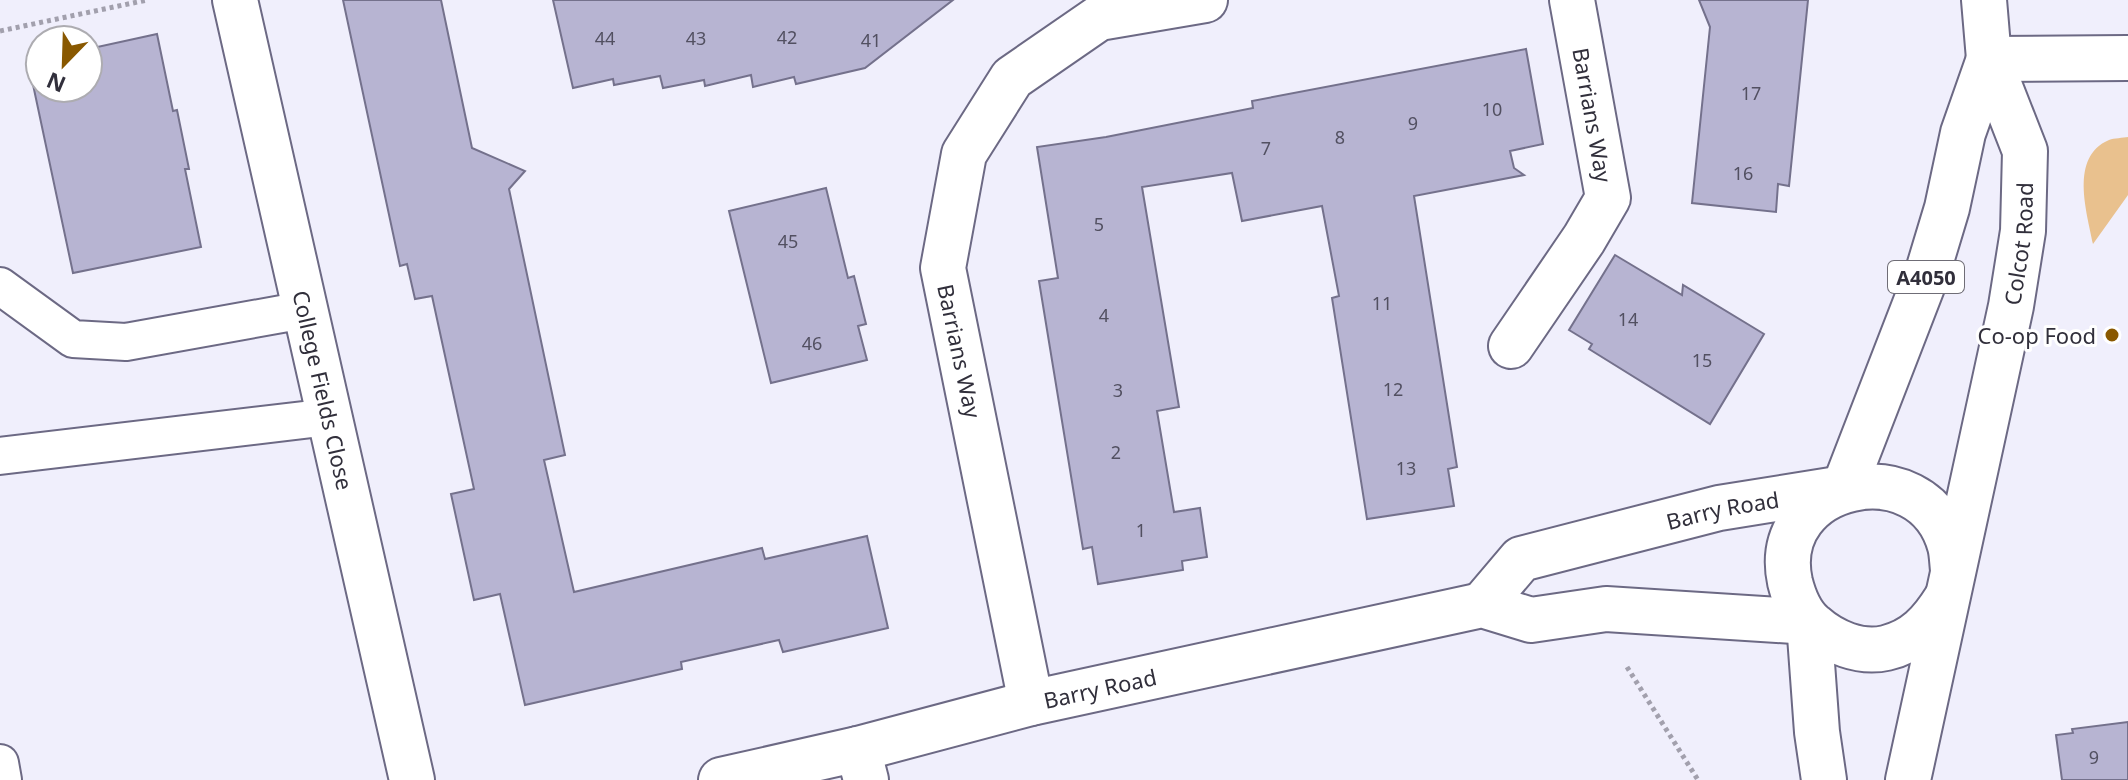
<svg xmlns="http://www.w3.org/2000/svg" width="2128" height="780" font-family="'Noto Sans',sans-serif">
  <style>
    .green { fill: #e9c18e }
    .building { fill: #b7b4d2; stroke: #74718c; stroke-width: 2 }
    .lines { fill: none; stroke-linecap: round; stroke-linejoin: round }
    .service-casing { stroke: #6c6984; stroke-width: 40 }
    .minor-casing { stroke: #6c6984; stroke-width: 48 }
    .tertiary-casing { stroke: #6c6984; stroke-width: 48 }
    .primary-casing { stroke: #6c6984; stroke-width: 48 }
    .path { stroke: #a2a0ad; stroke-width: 5; stroke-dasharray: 4 4; stroke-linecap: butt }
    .service { stroke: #fff; stroke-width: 36 }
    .minor { stroke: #fff; stroke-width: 44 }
    .tertiary { stroke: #fff; stroke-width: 44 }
    .primary { stroke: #fff; stroke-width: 44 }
    .poi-dot { fill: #895800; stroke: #fff; stroke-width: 3 }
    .labels { text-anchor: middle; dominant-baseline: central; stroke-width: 6; stroke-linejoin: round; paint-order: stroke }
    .number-label { font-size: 18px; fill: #525061 }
    .shield { fill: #fff; stroke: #6f6d76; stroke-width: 2 }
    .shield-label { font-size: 20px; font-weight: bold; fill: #312f3b }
    .street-label { font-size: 22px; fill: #312f3b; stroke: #fff }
    .poi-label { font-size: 22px; fill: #312f3b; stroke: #fff; text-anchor: end }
  </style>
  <rect width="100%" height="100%" fill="#f0effc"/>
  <path class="green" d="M2128 137V195L2093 244C2087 212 2069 157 2109 140 2114 138 2123 138 2128 137Z"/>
  <g class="building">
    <path d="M343 0H441L472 148 525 171 509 189 565 455 544 460 574 592 762 548 765 559 867 536 888 628 783 652 779 640 681 662 682 669 525 705 500 594 474 600 451 494 474 489 432 296 415 299 407 264 400 266Z"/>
    <path d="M553 0H953L865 68 796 84 794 77 753 87 751 75 705 86 704 80 663 88 660 76 614 85 613 79 573 88Z"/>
    <path d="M1699 0H1808L1789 186 1778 184 1776 212 1692 203 1710 27Z"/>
    <path d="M157 34 173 111 177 110 189 169H185L201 247 73 273 28 61 40 59V88H88V49Z"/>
    <path d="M1526 49 1543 144 1510 151 1514 168 1524 175 1414 196 1457 467 1448 469 1454 506 1367 519 1332 298 1339 296 1322 206 1242 221 1232 173 1142 187 1179 407 1157 411 1174 512 1200 508 1207 557 1182 561 1183 570 1098 584 1092 547 1083 549 1039 281 1058 278 1037 147 1106 137 1253 108 1252 101Z"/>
    <path d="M826 188 848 278 854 276 866 324 858 326 867 360 771 383 729 211Z"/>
    <path d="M1615 255 1682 295 1683 285 1764 334 1710 424 1589 349 1592 344 1569 330Z"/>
    <path d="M2128 722V780H2062L2056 735 2073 733 2072 729Z"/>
  </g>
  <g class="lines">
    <g class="service-casing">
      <g id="service">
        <path d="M0 286 73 339 126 342 304 310"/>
        <path d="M0 456 329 417"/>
        <path d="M0 763 3 780"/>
      </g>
    </g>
    <g class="minor-casing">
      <g id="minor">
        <path id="s1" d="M235 0 412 780"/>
        <path d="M1989 59 2128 58"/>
        <path d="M1511 346 1584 239 1608 198 1572 0"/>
        <path d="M1031 703 943 268 964 154 1012 78 1099 18 1205 0"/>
        <path d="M858 749 866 780"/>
      </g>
    </g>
    <g class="tertiary-casing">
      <g id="tertiary">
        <path id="s2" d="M1482 605 1521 559 1719 508 1844 488"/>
        <path id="s3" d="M721 780 858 749 1031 703 1482 605 1531 620 1606 609 1809 622"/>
      </g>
    </g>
    <g class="primary-casing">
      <g id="primary">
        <path d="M1844 488 1928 271 1947 208 1963 133 1989 59"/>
        <path d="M1946 599C1931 623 1915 641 1886 648 1860 654 1832 642 1813 625 1800 614 1794 598 1790 582 1768 481 1923 447 1950 546 1952 553 1952 562 1953 570"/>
        <path d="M1809 622 1817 732 1824 780"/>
        <path id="s4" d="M1908 780 2011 306 2023 231 2025 151 1989 59 1984 0"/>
      </g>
    </g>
    <g class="path">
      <path d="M0 31 147 0"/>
      <path d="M1627 667 1698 780"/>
    </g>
    <use href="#service" class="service"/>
    <use href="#minor" class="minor"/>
    <use href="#tertiary" class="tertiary"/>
    <use href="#primary" class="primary"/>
  </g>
  <circle class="poi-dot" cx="2112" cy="335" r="8"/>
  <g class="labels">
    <g class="number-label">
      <text x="787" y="37">42</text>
      <text x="605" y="38">44</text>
      <text x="696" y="38">43</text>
      <text x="871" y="40">41</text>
      <text x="1751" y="93">17</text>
      <text x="1492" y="109">10</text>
      <text x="1413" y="123">9</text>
      <text x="1340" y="137">8</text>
      <text x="1266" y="148">7</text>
      <text x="1743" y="173">16</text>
      <text x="1099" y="224">5</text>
      <text x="788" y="241">45</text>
      <text x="1382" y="303">11</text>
      <text x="1104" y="315">4</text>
      <text x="1628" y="319">14</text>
      <text x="812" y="343">46</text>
      <text x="1702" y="360">15</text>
      <text x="1393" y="389">12</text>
      <text x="1118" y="390">3</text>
      <text x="1116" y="452">2</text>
      <text x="1406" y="468">13</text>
      <text x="1141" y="530">1</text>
      <text x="2094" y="757">9</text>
    </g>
    <rect class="shield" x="1888" y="261" width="76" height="32" rx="6"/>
    <g class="shield-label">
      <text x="1926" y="277">A4050</text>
    </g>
    <g class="street-label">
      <text transform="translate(1593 115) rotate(80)">Barrians Way</text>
      <text stroke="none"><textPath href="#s4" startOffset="548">Colcot Road</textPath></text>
      <text transform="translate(960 351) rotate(78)">Barrians Way</text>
      <text stroke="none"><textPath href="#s1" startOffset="400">College Fields Close</textPath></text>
      <text stroke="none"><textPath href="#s2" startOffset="268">Barry Road</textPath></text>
      <text stroke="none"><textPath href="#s3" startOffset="390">Barry Road</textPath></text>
    </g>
    <g class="poi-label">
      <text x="2096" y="335">Co-op Food</text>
    </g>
  </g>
  <g transform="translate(64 64) rotate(203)"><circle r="38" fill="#ffffff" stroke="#adacb1" stroke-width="2"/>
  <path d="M0-6L14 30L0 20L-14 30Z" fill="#895800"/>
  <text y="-12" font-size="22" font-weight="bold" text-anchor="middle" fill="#312f3b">N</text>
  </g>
</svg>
